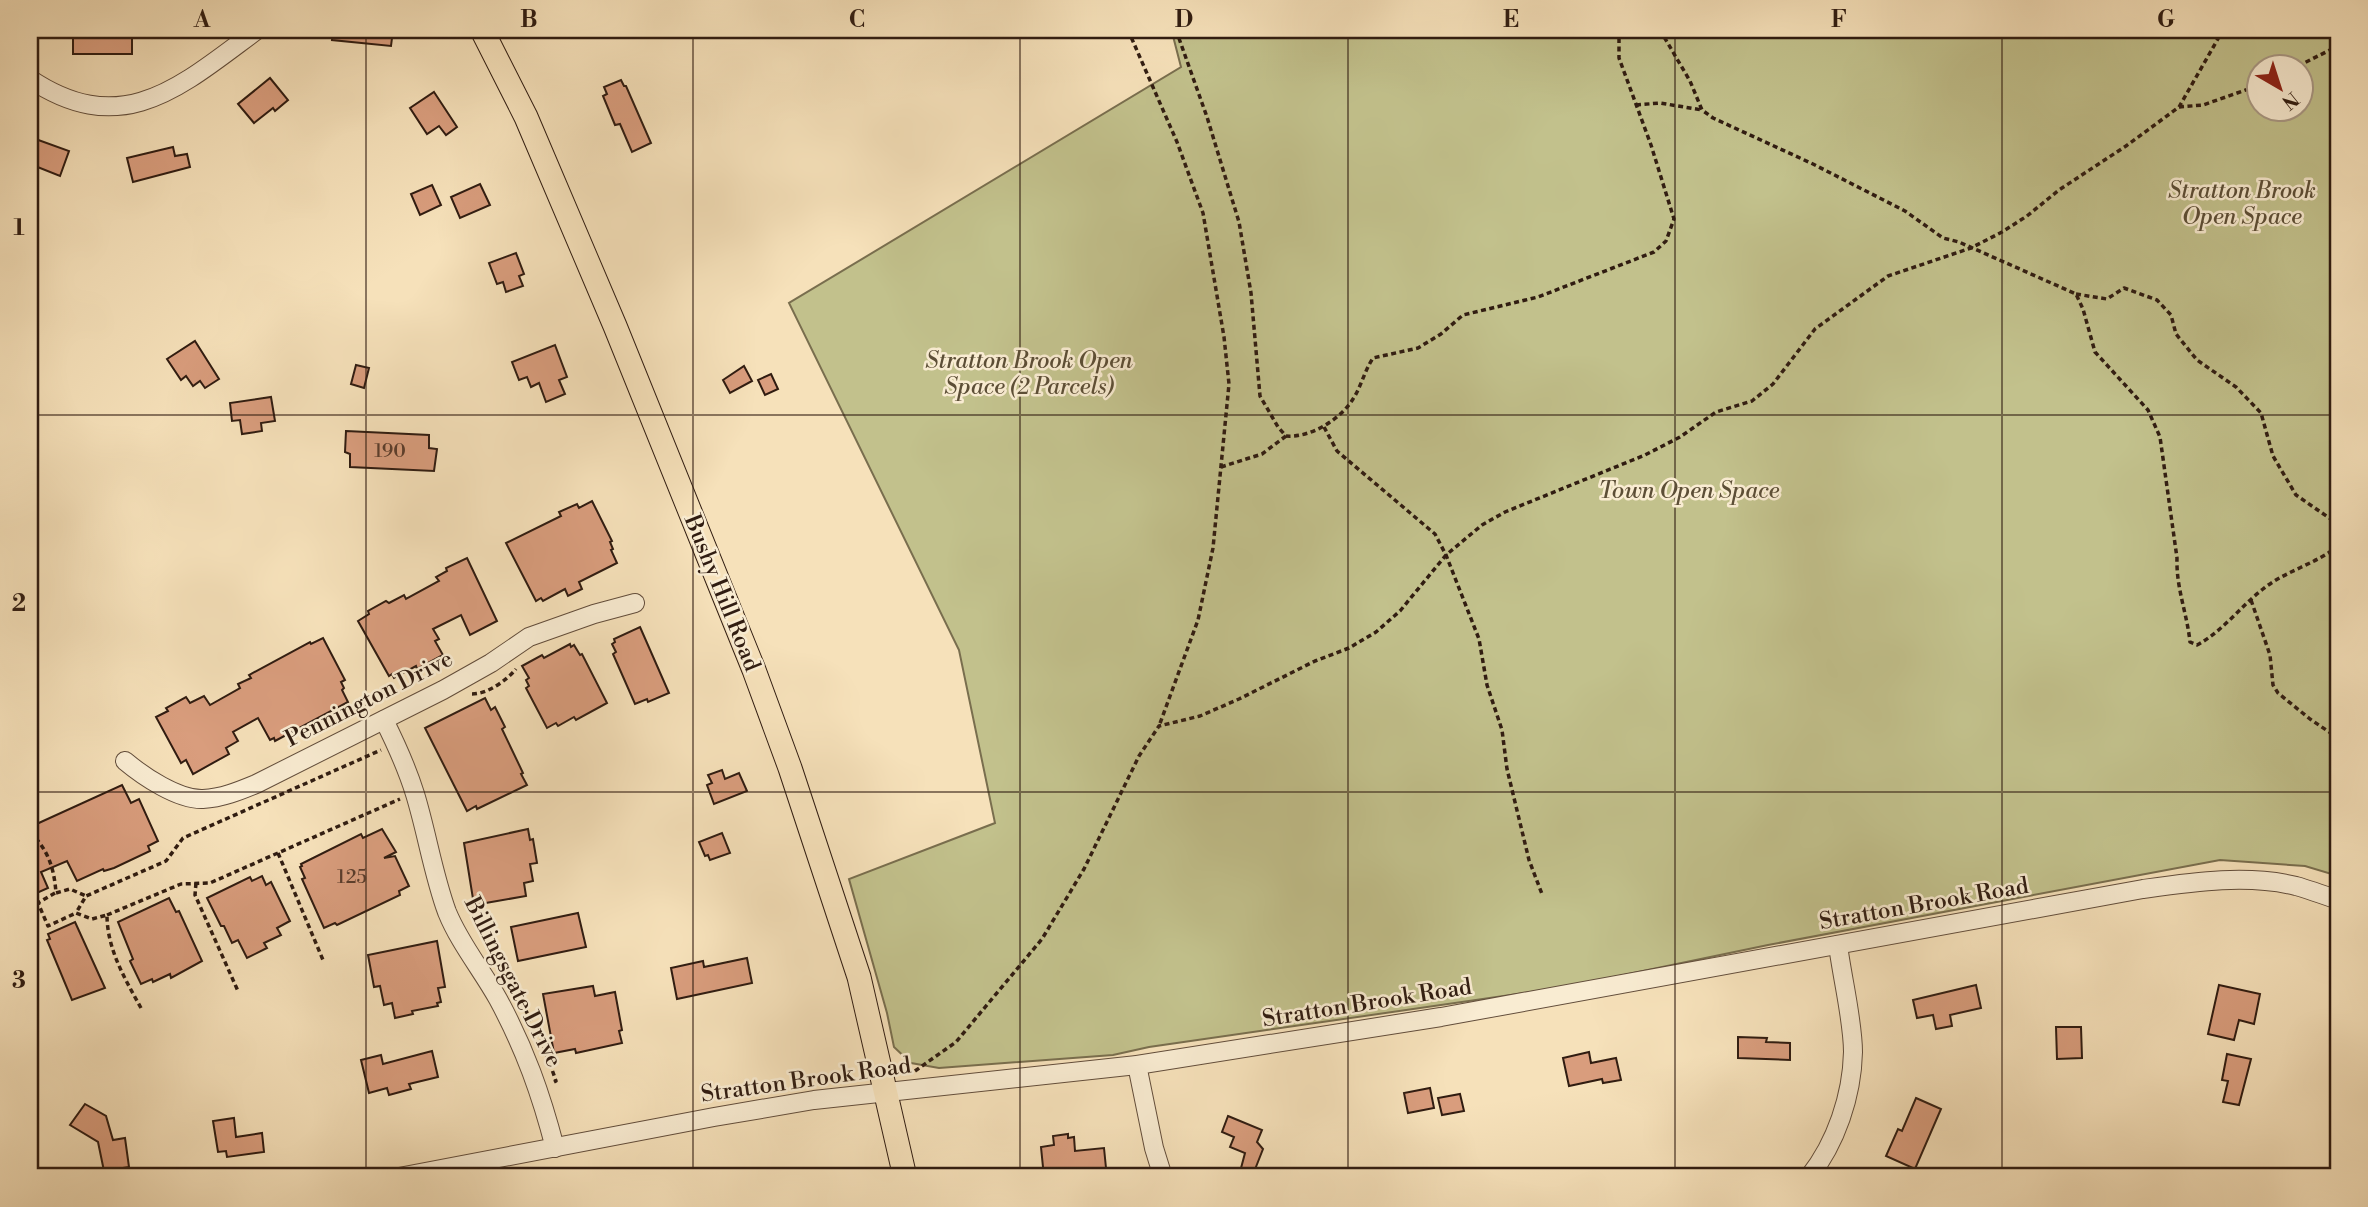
<svg xmlns="http://www.w3.org/2000/svg" width="2368" height="1207" font-family="'Libre Bodoni',serif">
  <style>
    .green { fill: #c2c18c; stroke: #796e4e; stroke-width: 2; fill-rule: evenodd }
    .building { fill: #d99d7d; stroke: #301c11; stroke-width: 2 }
    .lines { fill: none; stroke-linecap: round; stroke-linejoin: round }
    .minor-casing { stroke: #624d3b; stroke-width: 20 }
    .major-casing { stroke: #301c11; stroke-width: 25 }
    .path { stroke: #301c11; stroke-width: 3.5; stroke-dasharray: 5 3.5; stroke-linecap: butt }
    .minor { stroke: #f9ecd2; stroke-width: 18 }
    .major { stroke: #f6e1ba; stroke-width: 23 }
    .grid { fill: none; stroke: #301c11; stroke-width: 2; stroke-opacity: 0.55 }
    .labels { text-anchor: middle; dominant-baseline: central; stroke-width: 5; stroke-linejoin: round; paint-order: stroke }
    .number-label { font-size: 19px; fill: #5a3c2c }
    .park-label { font-size: 23px; font-style: italic; fill: #5c4e36; stroke: #f9ecd2 }
    .street-label { font-size: 23px; fill: #301c11; stroke: #f9ecd2 }
    .neatline { fill: none; stroke: #301c11; stroke-width: 2.5 }
    .grid-label { font-size: 23px; text-anchor: middle; font-weight: bold; fill: #301c11 }
  </style>
  <rect width="100%" height="100%" fill="#f6e1ba"/>
  <filter id="stains"><feTurbulence type="fractalNoise" baseFrequency=".00286" numOctaves="4"/><feColorMatrix values="0 0 0 0 .2 0 0 0 0 .09 0 0 0 0 .02 0 0 0 .5 -.17"/></filter>
  <radialGradient id="worn" r=".72"><stop offset=".6" stop-color="#630" stop-opacity="0"/><stop offset="1" stop-color="#630" stop-opacity=".3"/></radialGradient>
  <path class="green" d="M1169 30H2338V876L2305 866 2220 860 1768 945 1566 987 1149 1047 1113 1055 939 1068 911 1063 894 1047 887 1013 849 879 995 823 959 650 789 303 1181 67 1173 36ZM2260 66H2302V108H2260Z"/>
  <g class="building">
    <rect x="73" y="30" width="59" height="24"/>
    <path d="M333 30H393L391 46 332 40Z"/>
    <path d="M270 78 288 100 275 111 273 108 254 123 238 104Z"/>
    <path d="M621 80 624 86H626L651 143 632 152 620 124 615 125 603 96 607 94 604 87Z"/>
    <path d="M434 92 457 127 446 135 439 126 427 134 410 108Z"/>
    <path d="M30 137 69 151 60 176 30 164Z"/>
    <path d="M173 147 175 156 187 154 190 167 133 182 127 158Z"/>
    <path d="M480 184 490 205 460 218 451 197Z"/>
    <path d="M432 185 441 205 420 215 411 194Z"/>
    <path d="M516 253 524 274 519 276 523 286 506 292 503 282 497 284 489 263Z"/>
    <path d="M195 341 219 379 205 388 200 381 193 386 186 376 181 380 167 359Z"/>
    <path d="M555 345 567 377 559 380 565 394 546 402 539 383 531 387 527 377 519 380 512 362Z"/>
    <path d="M356 365 369 368 364 388 351 384Z"/>
    <path d="M744 366 752 381 730 393 723 380Z"/>
    <path d="M771 374 778 389 765 395 758 380Z"/>
    <path d="M271 397 275 421 261 423 262 431 242 434 240 420 232 421 230 403Z"/>
    <path d="M346 431 429 435V448L437 449 434 471 350 467V454L345 452Z"/>
    <path d="M592 501 612 541 610 542 613 549 611 550 617 563 579 582 582 589 568 596 565 589 543 601 541 598 536 601 506 543 561 516 559 512 577 504 579 508Z"/>
    <path d="M467 558 497 621 470 635 461 615 433 629 439 639 435 641 443 655 417 669 416 666 394 678 392 674 389 676 358 621 369 614 368 611 386 601 389 603 404 595 406 599 439 581 436 577 447 571 446 568Z"/>
    <path d="M640 627 669 693 648 702 647 699 635 704 613 654 616 652 612 644 615 642 614 639Z"/>
    <path d="M323 638 345 680 341 682 344 688 342 690 348 702 275 741 274 738 270 740 258 718 233 732 238 741 226 748 229 754 193 774 186 760 181 763 156 717 168 711 166 708 186 697 190 703 204 696 210 705 240 688 238 684 251 678 249 675 310 642 311 644Z"/>
    <path d="M570 644 571 647 574 645 580 655 582 654 607 703 576 720 574 717 558 726 556 723 547 728 526 688 529 686 526 680 529 678 522 666 542 655 544 658Z"/>
    <path d="M485 698 491 710 495 707 505 727 502 729 523 773 521 774 527 785 477 809 476 806 467 811 425 728Z"/>
    <path d="M722 770 725 779 739 773 747 791 714 804 707 785 712 783 708 775Z"/>
    <path d="M122 785 131 803 139 799 158 841 148 846 150 851 114 868 104 871 103 869 77 881 67 861 41 872 48 888 30 896V827Z"/>
    <path d="M382 829 396 852 384 858 395 856 409 886 399 891 400 895 337 925 335 923 324 928 302 879 305 878 300 867 302 866 301 864 361 834 363 838Z"/>
    <path d="M528 829 530 840 533 839 537 863 530 864 533 881 524 883 526 896 474 905 464 843Z"/>
    <path d="M722 833 730 853 710 860 708 855 705 856 699 842Z"/>
    <path d="M262 876 266 885 271 882 290 921 277 928 281 935 264 943 267 948 247 958 238 940 232 943 224 926H221L207 898 250 877 252 881Z"/>
    <path d="M169 898 176 912 179 911 202 961 171 978 170 974 153 982 152 979 141 984 130 961 133 959 118 922Z"/>
    <path d="M578 913 586 947 518 961 511 927Z"/>
    <path d="M75 922 105 988 72 1000 47 940 50 939 48 934Z"/>
    <path d="M437 941 445 987 438 988 441 1002 437 1003 438 1006 412 1011 413 1014 395 1018 392 1003 384 1005 380 986 374 987 368 955Z"/>
    <path d="M747 958 752 983 677 999 671 968 703 961 704 967Z"/>
    <path d="M1976 985 1981 1008 1950 1015 1952 1026 1936 1029 1933 1015 1917 1018 1913 1000Z"/>
    <path d="M2219 985 2260 994 2254 1024 2239 1020 2234 1040 2208 1034Z"/>
    <path d="M593 986 595 996 615 992 622 1030 619 1031 622 1043 576 1053 575 1049 554 1053 543 994Z"/>
    <path d="M2056 1027H2081L2082 1058 2057 1059Z"/>
    <path d="M1738 1037 1767 1038 1766 1042 1790 1043V1060L1738 1058Z"/>
    <path d="M432 1051 438 1077 409 1084 411 1089 389 1095 387 1088 369 1093 361 1060 381 1055 383 1064Z"/>
    <path d="M1589 1052 1591 1063 1616 1058 1621 1080 1603 1083 1602 1079 1569 1086 1563 1058Z"/>
    <path d="M2227 1054 2251 1059 2239 1105 2223 1102 2228 1081 2222 1080Z"/>
    <path d="M1430 1088 1434 1108 1408 1113 1404 1093Z"/>
    <path d="M1460 1094 1464 1111 1442 1115 1438 1098Z"/>
    <path d="M1916 1098 1941 1109 1915 1169 1886 1156 1898 1129 1902 1131Z"/>
    <path d="M85 1104 106 1116 113 1140 125 1138 129 1167 104 1171 98 1142 70 1125Z"/>
    <path d="M1228 1116 1262 1130 1257 1142 1263 1149 1252 1177 1240 1172 1245 1153 1230 1147 1234 1137 1222 1132Z"/>
    <path d="M234 1118 236 1137 262 1133 264 1152 227 1157 226 1151 218 1152 213 1121Z"/>
    <path d="M1068 1134V1138L1074 1137 1075 1151 1104 1148 1106 1168 1085 1170 1086 1177H1044L1041 1147 1054 1145 1053 1136Z"/>
  </g>
  <g class="lines">
    <g class="minor-casing">
      <g id="minor">
        <path d="M30 79C123 141 181 86 257 30"/>
        <path d="M384 720C396 744 407 768 415 794 427 833 433 874 447 912 460 944 482 970 498 999 525 1049 541 1094 555 1148"/>
        <path d="M125 761C143 776 178 800 203 799 222 798 239 791 256 784L443 690 491 663 529 637 594 614 635 603"/>
        <path d="M1137 1065 1154 1148 1163 1177"/>
        <path d="M399 1177 714 1117 814 1100 1137 1065 1441 1017 2143 889C2193 882 2247 874 2296 886 2310 890 2324 895 2338 900"/>
        <path d="M1809 1177C1836 1143 1852 1096 1853 1052 1853 1021 1842 977 1838 945"/>
      </g>
    </g>
    <g class="major-casing">
      <path id="major" d="M482 30 526 117 615 326 754 670 790 768 859 977 905 1177"/>
    </g>
    <g class="path">
      <path d="M1128 30 1177 142 1203 213 1224 337 1229 384 1213 548 1198 620 1159 726"/>
      <path d="M1176 30 1207 117 1239 222 1251 293 1260 396 1278 427 1286 436C1310 438 1340 420 1353 399 1361 387 1364 372 1373 358L1418 348 1441 334 1463 315 1538 297 1654 252 1666 241 1674 219 1651 145 1619 58V30"/>
      <path d="M1660 30 1690 81 1702 110 1713 118 1813 164 1905 211 1943 238 1959 242 2076 294 2083 309 2095 352 2148 410 2160 437 2177 558C2176 588 2187 613 2190 642L2197 645C2223 631 2240 607 2263 589 2285 571 2316 564 2338 546"/>
      <path d="M2298 66 2338 46"/>
      <path d="M1636 105 1660 103 1702 110"/>
      <path d="M2179 107 2203 105 2260 85"/>
      <path d="M2076 294 2107 299 2124 288 2157 300 2171 315 2176 334 2197 360 2236 387 2261 413 2273 456 2296 495 2338 524"/>
      <path d="M1324 427 1337 451 1435 534 1446 555 1479 639 1487 685 1502 730 1507 769 1529 860 1542 894"/>
      <path d="M1221 467 1262 454 1286 436"/>
      <path d="M2251 600 2270 655 2273 685 2278 693 2310 719 2338 738"/>
      <path d="M472 694C488 694 507 680 516 669"/>
      <path d="M2338 814V824"/>
      <path d="M30 832C48 850 54 867 56 893L70 889 86 896"/>
      <path d="M278 853 323 960"/>
      <path d="M196 883 195 895 238 991"/>
      <path d="M55 893 38 903 48 926 76 913"/>
      <path d="M107 915 181 884 210 883 400 799"/>
      <path d="M517 994 542 1041 556 1081 554 1082"/>
      <path d="M141 1008C125 979 107 949 107 915L92 919 76 913 86 896 166 861 183 838 381 750"/>
      <path d="M915 1071 956 1042 1042 939 1084 869 1139 756 1159 726 1200 716 1239 699 1315 661 1349 648 1376 632 1400 611 1446 555 1482 525 1505 512 1645 455 1680 437 1716 412 1752 401 1773 384 1815 329 1888 276 1971 248 2002 232 2027 216 2059 190 2126 146 2179 107 2223 30"/>
    </g>
    <use href="#minor" class="minor"/>
    <use href="#major" class="major"/>
  </g>
  <path class="grid" d="M366 30V1177M693 30V1177M1020 30V1177M1348 30V1177M1675 30V1177M2002 30V1177M30 415H2338M30 792H2338"/>
  <g class="labels">
    <g class="number-label">
      <text x="390" y="451">190</text>
      <text x="352" y="877">125</text>
    </g>
    <g class="park-label">
      <text x="2242" y="191">Stratton Brook<tspan x="2242" dy="26">Open Space</tspan></text>
      <text x="1029" y="361">Stratton Brook Open<tspan x="1029" dy="26">Space (2 Parcels)</tspan></text>
      <text x="1689" y="491">Town Open Space</text>
    </g>
    <g class="street-label">
      <text transform="translate(722 593) rotate(68)">Bushy Hill Road</text>
      <text transform="translate(369 699) rotate(-27)">Pennington Drive</text>
      <text transform="translate(1924 904) rotate(-10)">Stratton Brook Road</text>
      <text transform="translate(513 982) rotate(63)">Billingsgate Drive</text>
      <text transform="translate(1367 1003) rotate(-9)">Stratton Brook Road</text>
      <text transform="translate(806 1080) rotate(-8)">Stratton Brook Road</text>
    </g>
  </g>
  <rect width="2368" height="1207" fill="none" stroke="#f6e1ba" stroke-width="77"/>
  <g transform="translate(2280 88) rotate(141)"><circle r="33" fill="#f9ecd2" stroke="#a99985" stroke-width="2"/>
  <path d="M0-5L12 26L0 18L-12 26Z" fill="#8f2418"/>
  <text y="-10" font-size="19" font-weight="bold" text-anchor="middle" fill="#301c11">N</text>
  </g>
  <rect x="38" y="38" width="2292" height="1130" class="neatline"/>
  <g class="grid-label">
    <text x="202" y="27">A</text>
    <text x="529" y="27">B</text>
    <text x="857" y="27">C</text>
    <text x="1184" y="27">D</text>
    <text x="1511" y="27">E</text>
    <text x="1839" y="27">F</text>
    <text x="2166" y="27">G</text>
    <text x="19" y="235">1</text>
    <text x="19" y="611">2</text>
    <text x="19" y="988">3</text>
  </g>
  <rect width="100%" height="100%" filter="url(#stains)"/>
  <rect width="100%" height="100%" fill="url(#worn)"/>
</svg>
